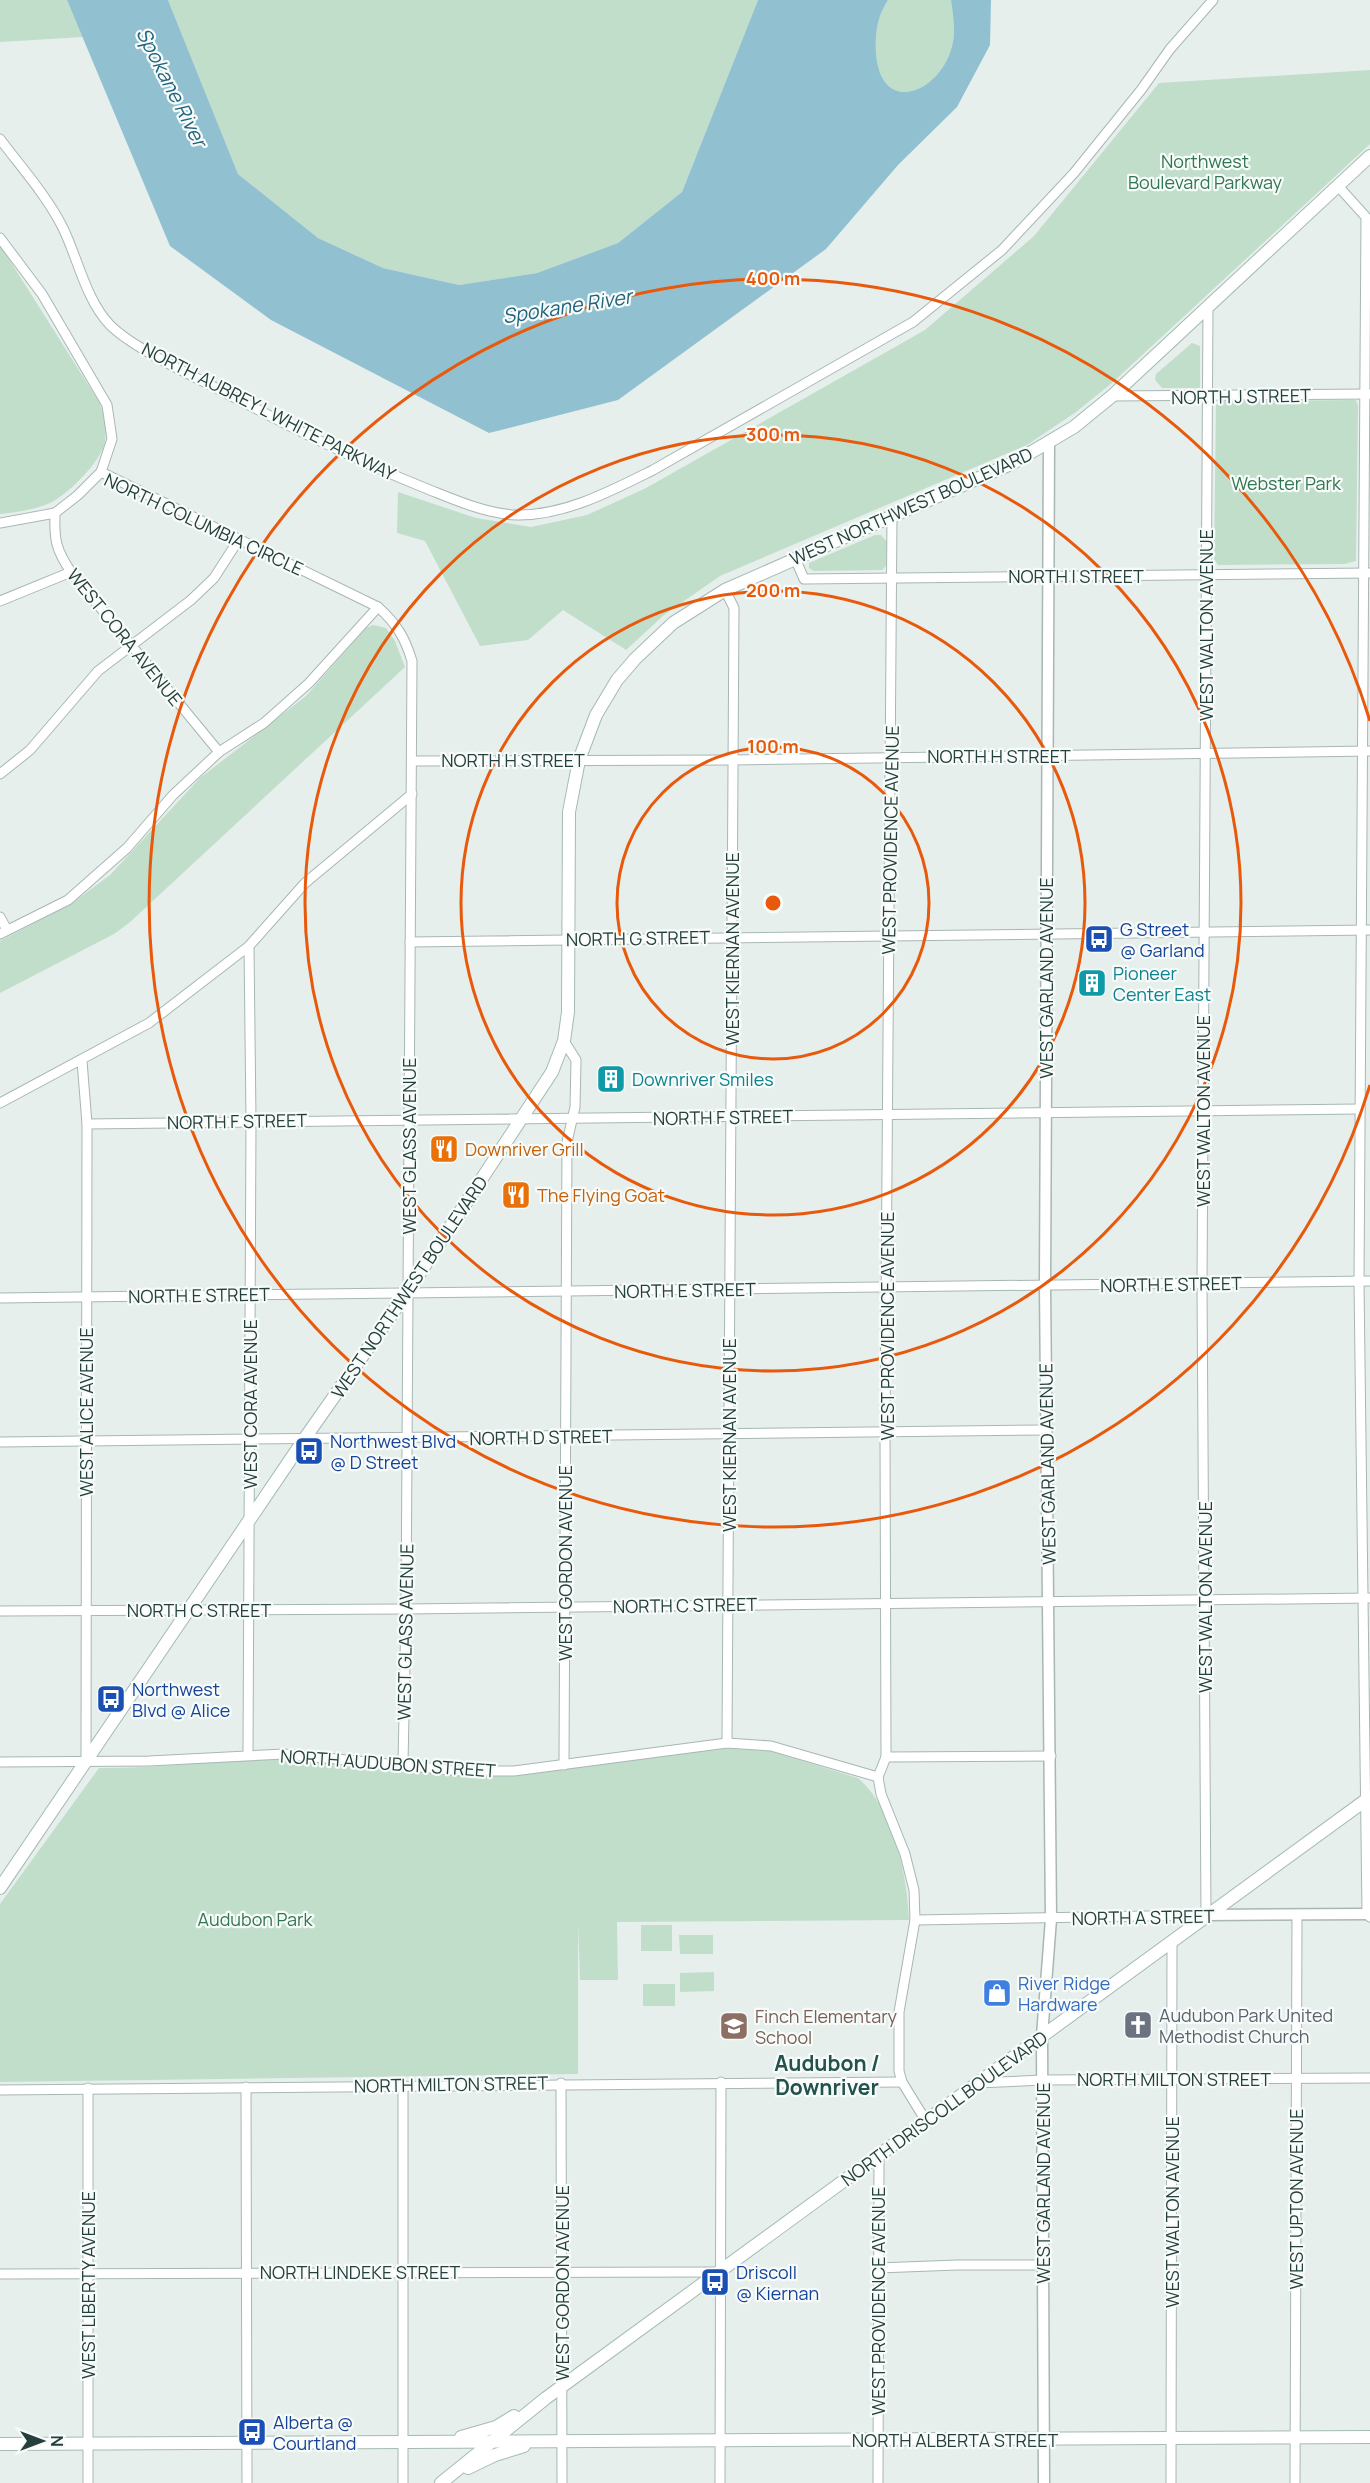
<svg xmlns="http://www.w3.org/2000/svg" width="1370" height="2483" font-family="Manrope,sans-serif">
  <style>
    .green { fill: #c1decb }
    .water { fill: #91c1d1 }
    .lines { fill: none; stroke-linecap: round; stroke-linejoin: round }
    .minor-casing { stroke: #a8b7b4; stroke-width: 11 }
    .tertiary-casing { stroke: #a8b7b4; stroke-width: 13 }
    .secondary-casing { stroke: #a5bab4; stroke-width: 14 }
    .minor { stroke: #fff; stroke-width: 9 }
    .tertiary { stroke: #fff; stroke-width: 10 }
    .secondary { stroke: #fff; stroke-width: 12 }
    .ring { fill: none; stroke: #e8590c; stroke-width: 3 }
    .labels { text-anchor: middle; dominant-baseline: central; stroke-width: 4.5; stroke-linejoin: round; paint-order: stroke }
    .park-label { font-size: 18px; fill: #317652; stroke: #f7fbf9 }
    .street-label { font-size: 18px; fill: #25403c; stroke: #f7fbf9 }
    .transit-label { font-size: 18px; fill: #164399; stroke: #f7fbf9; text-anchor: start }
    .culture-label { font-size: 18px; fill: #0d838f; stroke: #f7fbf9; text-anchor: start }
    .food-label { font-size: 18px; fill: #c56008; stroke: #f7fbf9; text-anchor: start }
    .shop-label { font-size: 18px; fill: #366cbe; stroke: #f7fbf9; text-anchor: start }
    .worship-label { font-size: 18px; fill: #5b616d; stroke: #f7fbf9; text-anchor: start }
    .education-label { font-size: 18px; fill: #785e54; stroke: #f7fbf9; text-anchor: start }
    .water-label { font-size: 20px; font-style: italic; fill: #21647b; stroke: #f7fbf9 }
    .quarter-label { font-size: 21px; font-weight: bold; fill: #22524b; stroke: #f7fbf9 }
    .centre { fill: #e8590c; stroke: #f7fbf9; stroke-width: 3 }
    .ring-label { font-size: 18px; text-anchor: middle; font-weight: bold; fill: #e8590c; stroke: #f7fbf9; stroke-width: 4.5; stroke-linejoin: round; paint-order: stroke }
  </style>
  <rect width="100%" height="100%" fill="#e6efec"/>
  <g class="green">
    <path d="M0 0H67L83 37 0 42Z"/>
    <path d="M168 0H758L682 192 618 243 537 273 459 285 383 268 318 238 238 174Z"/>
    <path d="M888 0H951C953 16 956 31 952 46 941 92 881 118 876 53 875 33 877 17 888 0Z"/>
    <path d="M1370 70V144L1112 383 1076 412 1027 445 720 576 664 615 626 650 563 610 528 640 480 646 425 541 397 533 398 492 476 518 531 527 587 515 646 488 925 330 1034 236 1159 83Z"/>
    <path d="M0 245 99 402C105 415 107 427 105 442 101 462 67 495 50 503 34 510 17 512 0 514Z"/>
    <path d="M1192 343 1200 346V388H1162L1155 380 1156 374Z"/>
    <path d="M1356 400 1358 406 1356 561 1344 564 1218 565 1214 560 1216 405 1223 401Z"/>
    <path d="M875 535H881L887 542 886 566 882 570 814 571 809 568V563Z"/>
    <path d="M373 625 386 628 395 641 405 667 129 923 114 934 0 993V941L71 904 110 875 200 778 306 696 366 628Z"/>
    <path d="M717 1748 770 1751 858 1778C894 1809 907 1874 909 1920L617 1922 618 1980H580L578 1922V2074L0 2082V1904L99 1768C168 1768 237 1758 307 1759 369 1761 430 1776 492 1775 541 1774 588 1764 636 1757 663 1753 690 1751 717 1748Z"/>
    <rect x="641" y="1925" width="31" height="26"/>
    <path d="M679 1935H713V1954H680Z"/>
    <path d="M714 1972V1991L680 1992V1973Z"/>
    <rect x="643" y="1984" width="32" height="22"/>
  </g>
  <path class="water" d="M67 0H168L238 174 318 238 383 268 459 285 537 273 618 243 682 192 758 0H888C877 17 875 33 876 53 881 118 941 92 952 46 956 31 953 16 951 0H991L990 45 957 107 898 165 826 249 618 400 489 433 271 320 170 246Z"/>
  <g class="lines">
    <g class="minor-casing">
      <g id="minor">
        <path d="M0 139C21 167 47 196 63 228 78 259 86 300 110 325 133 348 191 375 220 390 287 425 355 460 425 488 453 499 486 514 516 515 564 516 611 491 653 470L913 322 1002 250 1074 173 1141 90 1170 49 1213 0"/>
        <path d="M1338 186 1366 217 1359 1282 1367 1914 1370 1917"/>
        <path d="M0 238 42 294 107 405 112 439 101 472 78 495 55 513 0 523"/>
        <path d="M1112 396 1370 394"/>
        <path d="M101 472 378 607C397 624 405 638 412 661L406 1609 403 1765"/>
        <path d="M55 513C54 540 56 550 71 572L219 752"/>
        <path d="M892 515 885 1432 886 1757 878 1777 881 1794 905 1854 914 1890 915 1920 899 2012V2071L902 2082 926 2121"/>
        <path d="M795 558 804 579 1370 573"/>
        <path d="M725 590 734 608 727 1743"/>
        <path d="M0 601 71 572"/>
        <path d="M412 761 733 760 1370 751"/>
        <path d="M0 774 30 750 98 671 191 600 214 578 239 539"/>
        <path d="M0 917 7 930"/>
        <path d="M0 934 68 900 127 848 173 795 219 752 264 723 309 683 378 607"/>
        <path d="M410 942 1370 930"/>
        <path d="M564 1041 576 1060 575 1107 567 1142 564 1765"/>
        <path d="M82 1061 87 1124 86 1762"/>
        <path d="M0 1103 149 1023 249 946 305 883 412 794"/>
        <path d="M87 1124 1360 1109"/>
        <path d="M0 1298 1370 1281"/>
        <path d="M0 1442 1046 1430"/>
        <path d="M0 1611 406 1609 1370 1598"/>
        <path d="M248 1754 251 1120 249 946"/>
        <path d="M886 1757 1051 1756"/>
        <path d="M0 1762 149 1761 284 1754 461 1771H514L727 1743 771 1746 878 1777"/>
        <path d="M915 1920 1206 1915 1202 1285 1208 307"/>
        <path d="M561 2083 562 2483"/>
        <path d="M977 2083 1043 2080 1370 2078"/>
        <path d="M246 2087 247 2483"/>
        <path d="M88 2088V2483"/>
        <path d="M0 2090 902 2082"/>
        <path d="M878 2268 957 2265H1043"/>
        <path d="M0 2274 720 2272"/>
        <path d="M403 2483V2085"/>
        <path d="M720 2483 721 2082"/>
        <path d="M878 2483 879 2155"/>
        <path d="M1171 2483 1172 1941"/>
        <path d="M1295 2483 1297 1915"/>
      </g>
    </g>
    <g class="tertiary-casing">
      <g id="tertiary">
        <path d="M1206 1915 1370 1914"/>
        <path d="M1044 2483 1042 2036 1051 1919 1045 1285 1049 444"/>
      </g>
    </g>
    <g class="secondary-casing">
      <g id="secondary">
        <path d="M0 1888 305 1438 408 1291 552 1072 564 1041 568 1012 569 812 579 760 596 715 617 680 635 659 673 623 725 590 1013 463 1074 427 1112 396 1370 156"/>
        <path d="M461 2437 496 2427 514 2416"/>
        <path d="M0 2444 1370 2437"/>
        <path d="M468 2468 495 2455 524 2446"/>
        <path d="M441 2483 546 2398 1370 1797"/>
      </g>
    </g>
    <use href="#minor" class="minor"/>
    <use href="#tertiary" class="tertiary"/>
    <use href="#secondary" class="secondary"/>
  </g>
  <g class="ring">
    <circle cx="773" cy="903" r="156"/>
    <circle cx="773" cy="903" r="312"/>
    <circle cx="773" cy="903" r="468"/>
    <path d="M1370 1085A624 624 0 1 1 1370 721"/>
  </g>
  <defs>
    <g id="bus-square" transform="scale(1.5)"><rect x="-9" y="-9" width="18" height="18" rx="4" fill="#1a4fb4" stroke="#f7fbf9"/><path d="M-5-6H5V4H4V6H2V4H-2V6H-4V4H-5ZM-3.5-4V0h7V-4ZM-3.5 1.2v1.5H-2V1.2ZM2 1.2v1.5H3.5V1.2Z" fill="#fff"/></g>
    <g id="building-square" transform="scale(1.5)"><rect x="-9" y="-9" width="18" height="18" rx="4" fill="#0f9aa8" stroke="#f7fbf9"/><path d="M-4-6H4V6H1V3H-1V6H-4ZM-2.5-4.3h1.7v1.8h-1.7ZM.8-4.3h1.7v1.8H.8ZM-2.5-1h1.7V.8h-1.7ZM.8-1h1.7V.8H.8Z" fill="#fff"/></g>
    <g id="restaurant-square" transform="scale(1.5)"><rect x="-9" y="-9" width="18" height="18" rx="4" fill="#e8710a" stroke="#f7fbf9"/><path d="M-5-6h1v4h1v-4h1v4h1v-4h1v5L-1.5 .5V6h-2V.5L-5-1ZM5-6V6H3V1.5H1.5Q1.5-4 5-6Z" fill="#fff"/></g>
    <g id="shop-square" transform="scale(1.5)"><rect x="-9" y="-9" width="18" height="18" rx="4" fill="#3f7fe0" stroke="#f7fbf9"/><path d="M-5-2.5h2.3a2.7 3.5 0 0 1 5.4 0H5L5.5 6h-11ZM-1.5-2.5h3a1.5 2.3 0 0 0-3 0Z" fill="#fff"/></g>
    <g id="church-square" transform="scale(1.5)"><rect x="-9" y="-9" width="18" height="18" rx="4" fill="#6b7280" stroke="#f7fbf9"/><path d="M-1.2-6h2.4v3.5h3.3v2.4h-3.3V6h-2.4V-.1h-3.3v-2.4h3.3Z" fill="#fff"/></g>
    <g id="school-square" transform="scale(1.5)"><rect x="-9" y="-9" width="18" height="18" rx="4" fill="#8d6e63" stroke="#f7fbf9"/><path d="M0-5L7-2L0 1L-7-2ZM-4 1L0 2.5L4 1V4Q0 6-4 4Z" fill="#fff"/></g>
  </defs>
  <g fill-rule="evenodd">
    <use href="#bus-square" x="1099" y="939"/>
    <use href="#building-square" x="1092" y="983"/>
    <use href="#building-square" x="611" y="1079"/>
    <use href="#restaurant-square" x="444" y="1149"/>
    <use href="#restaurant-square" x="516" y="1195"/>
    <use href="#bus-square" x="309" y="1451"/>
    <use href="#bus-square" x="111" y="1699"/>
    <use href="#shop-square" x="997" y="1993"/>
    <use href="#church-square" x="1138" y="2025"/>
    <use href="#school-square" x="734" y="2026"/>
    <use href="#bus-square" x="715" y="2282"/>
    <use href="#bus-square" x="252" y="2432"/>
  </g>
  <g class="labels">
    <g class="park-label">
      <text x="1205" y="161">Northwest<tspan x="1205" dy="21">Boulevard Parkway</tspan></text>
      <text x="1286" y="483">Webster Park</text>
      <text x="255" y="1919">Audubon Park</text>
    </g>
    <g class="street-label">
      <text transform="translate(1241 396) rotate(-1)">NORTH J STREET</text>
      <text transform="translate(269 411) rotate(27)">NORTH AUBREY L WHITE PARKWAY</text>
      <text transform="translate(911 506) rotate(-24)">WEST NORTHWEST BOULEVARD</text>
      <text transform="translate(204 524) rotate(25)">NORTH COLUMBIA CIRCLE</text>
      <text x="1076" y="576">NORTH I STREET</text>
      <text transform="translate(1206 625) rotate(-90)">WEST WALTON AVENUE</text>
      <text transform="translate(125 637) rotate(51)">WEST CORA AVENUE</text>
      <text x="999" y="756">NORTH H STREET</text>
      <text x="513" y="760">NORTH H STREET</text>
      <text transform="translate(890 840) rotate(-89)">WEST PROVIDENCE AVENUE</text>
      <text transform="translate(638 938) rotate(-1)">NORTH G STREET</text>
      <text transform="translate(732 949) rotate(-90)">WEST KIERNAN AVENUE</text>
      <text transform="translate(1046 978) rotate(-90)">WEST GARLAND AVENUE</text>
      <text transform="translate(1203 1111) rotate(-90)">WEST WALTON AVENUE</text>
      <text transform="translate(723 1117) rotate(-1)">NORTH F STREET</text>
      <text transform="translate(237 1121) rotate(-1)">NORTH F STREET</text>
      <text transform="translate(409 1146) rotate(-90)">WEST GLASS AVENUE</text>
      <text transform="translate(1171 1284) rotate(-1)">NORTH E STREET</text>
      <text transform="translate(409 1287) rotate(-56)">WEST NORTHWEST BOULEVARD</text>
      <text transform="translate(685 1290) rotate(-1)">NORTH E STREET</text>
      <text transform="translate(199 1295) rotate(-1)">NORTH E STREET</text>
      <text transform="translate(887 1326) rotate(-90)">WEST PROVIDENCE AVENUE</text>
      <text transform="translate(250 1404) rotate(-90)">WEST CORA AVENUE</text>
      <text transform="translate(86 1412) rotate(-90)">WEST ALICE AVENUE</text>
      <text transform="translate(729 1435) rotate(-90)">WEST KIERNAN AVENUE</text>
      <text transform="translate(541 1437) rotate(-1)">NORTH D STREET</text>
      <text transform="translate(1047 1464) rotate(-91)">WEST GARLAND AVENUE</text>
      <text transform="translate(565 1563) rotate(-90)">WEST GORDON AVENUE</text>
      <text transform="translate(1205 1597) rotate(-90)">WEST WALTON AVENUE</text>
      <text transform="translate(685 1605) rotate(-1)">NORTH C STREET</text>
      <text x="199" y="1610">NORTH C STREET</text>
      <text transform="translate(405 1632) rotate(-89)">WEST GLASS AVENUE</text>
      <text transform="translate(388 1763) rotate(4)">NORTH AUDUBON STREET</text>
      <text transform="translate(1143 1917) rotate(-1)">NORTH A STREET</text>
      <text x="1174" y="2079">NORTH MILTON STREET</text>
      <text transform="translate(451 2084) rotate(-1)">NORTH MILTON STREET</text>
      <text transform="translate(944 2108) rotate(-36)">NORTH DRISCOLL BOULEVARD</text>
      <text transform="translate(1043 2183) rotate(-90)">WEST GARLAND AVENUE</text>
      <text transform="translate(1296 2199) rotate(-90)">WEST UPTON AVENUE</text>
      <text transform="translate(1172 2212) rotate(-90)">WEST WALTON AVENUE</text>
      <text x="360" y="2272">NORTH LINDEKE STREET</text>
      <text transform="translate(562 2283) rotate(-90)">WEST GORDON AVENUE</text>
      <text transform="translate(88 2285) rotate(-90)">WEST LIBERTY AVENUE</text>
      <text transform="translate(878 2301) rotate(-90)">WEST PROVIDENCE AVENUE</text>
      <text x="955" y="2440">NORTH ALBERTA STREET</text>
    </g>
    <g class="transit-label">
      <text x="1120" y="929">G Street<tspan x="1120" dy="21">@ Garland</tspan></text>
      <text x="330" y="1441">Northwest Blvd<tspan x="330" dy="21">@ D Street</tspan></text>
      <text x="132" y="1689">Northwest<tspan x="132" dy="21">Blvd @ Alice</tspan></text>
      <text x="736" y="2272">Driscoll<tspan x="736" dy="21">@ Kiernan</tspan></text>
      <text x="273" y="2422">Alberta @<tspan x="273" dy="21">Courtland</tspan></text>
    </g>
    <g class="culture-label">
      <text x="1113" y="973">Pioneer<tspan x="1113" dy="21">Center East</tspan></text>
      <text x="632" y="1079">Downriver Smiles</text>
    </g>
    <g class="food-label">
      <text x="465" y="1149">Downriver Grill</text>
      <text x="537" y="1195">The Flying Goat</text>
    </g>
    <g class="shop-label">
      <text x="1018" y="1983">River Ridge<tspan x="1018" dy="21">Hardware</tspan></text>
    </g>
    <g class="worship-label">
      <text x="1159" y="2015">Audubon Park United<tspan x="1159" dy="21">Methodist Church</tspan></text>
    </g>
    <g class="education-label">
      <text x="755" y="2016">Finch Elementary<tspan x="755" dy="21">School</tspan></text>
    </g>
    <g class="water-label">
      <text transform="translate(172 87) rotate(63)">Spokane River</text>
      <text transform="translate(567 306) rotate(-9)">Spokane River</text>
    </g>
    <g class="quarter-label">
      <text x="827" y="2063">Audubon /<tspan x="827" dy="24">Downriver</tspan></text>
    </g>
  </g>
  <circle cx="773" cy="903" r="9" class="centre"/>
  <g class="ring-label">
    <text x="773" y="285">400 m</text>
    <text x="773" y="441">300 m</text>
    <text x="773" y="597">200 m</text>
    <text x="773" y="753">100 m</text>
  </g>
  <g transform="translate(42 2441) rotate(90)" stroke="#f7fbf9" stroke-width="4.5" paint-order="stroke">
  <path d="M0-4.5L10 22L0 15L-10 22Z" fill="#25403c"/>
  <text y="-9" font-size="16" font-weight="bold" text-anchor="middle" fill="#25403c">N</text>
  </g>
</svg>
